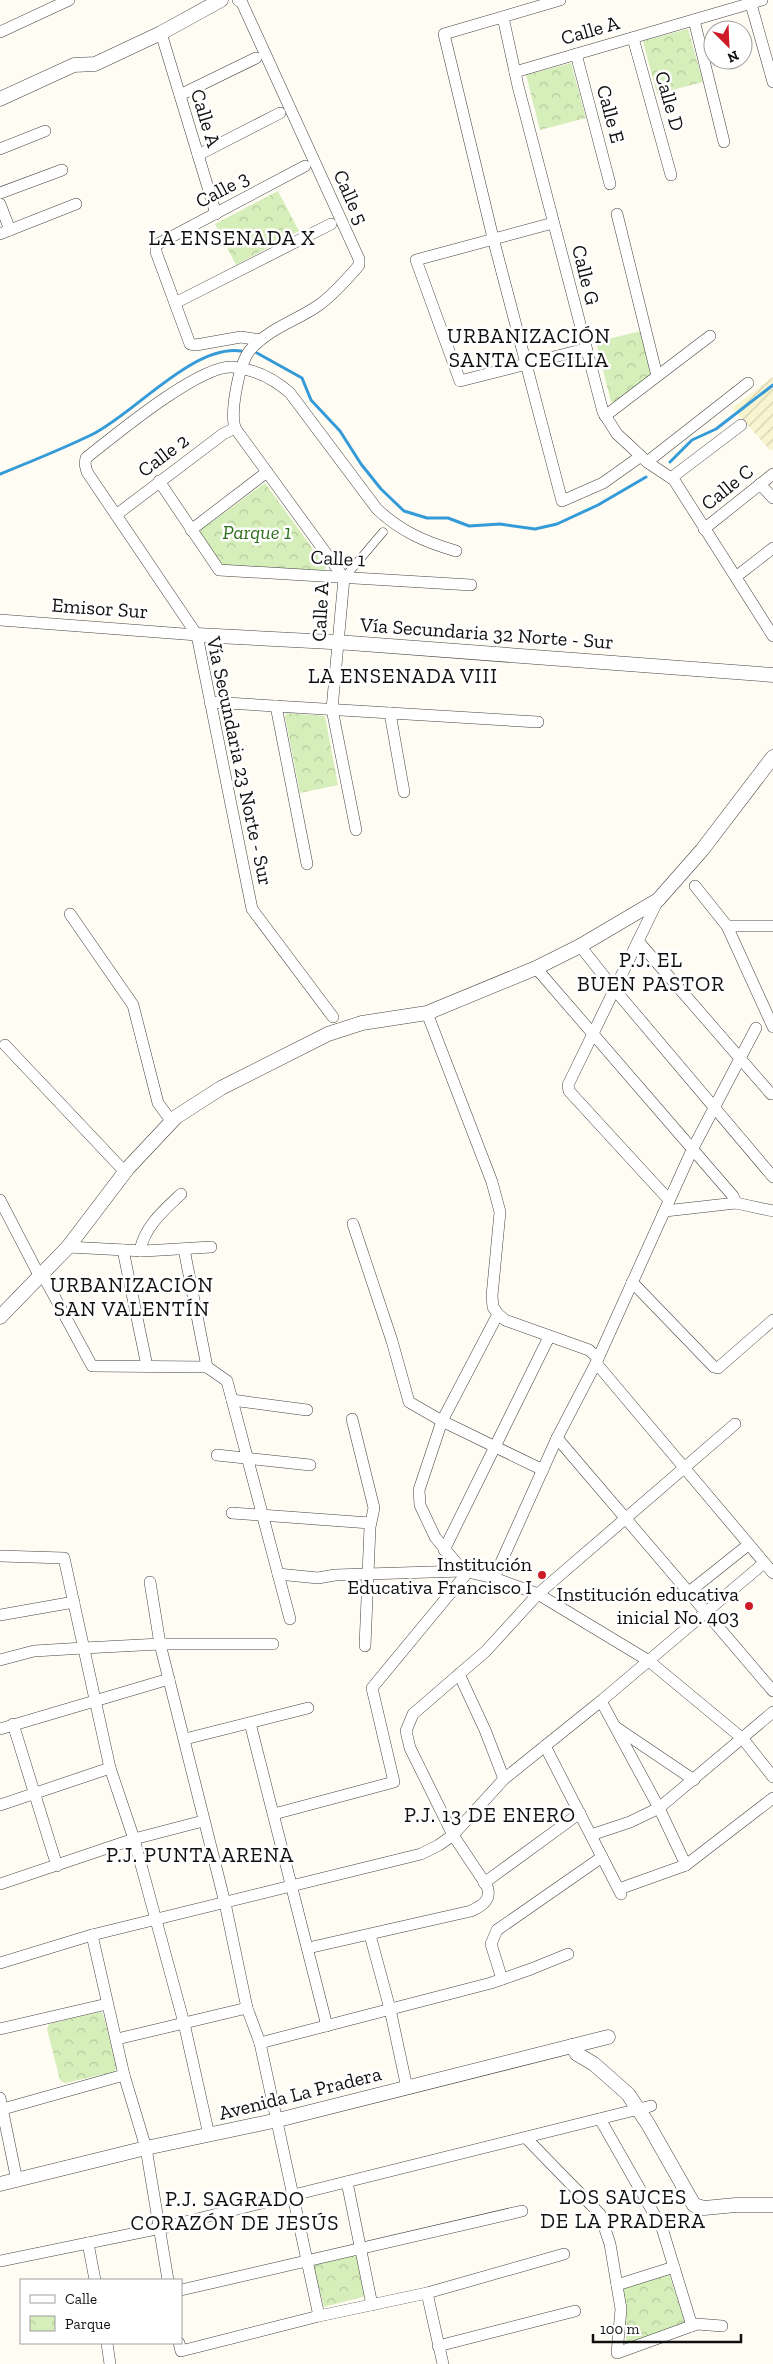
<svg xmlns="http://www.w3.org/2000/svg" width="773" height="2364" font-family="'Zilla Slab',serif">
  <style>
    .farmland { fill: url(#farmland-furrows) }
    .park { fill: url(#park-crowns) }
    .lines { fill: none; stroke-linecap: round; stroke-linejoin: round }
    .stream { stroke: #349bd8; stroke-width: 3 }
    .pedestrian-casing { stroke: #434343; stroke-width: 9 }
    .minor-casing { stroke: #434343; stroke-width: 12 }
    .tertiary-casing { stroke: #434343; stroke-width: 15 }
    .pedestrian { stroke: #fff; stroke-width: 8 }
    .minor { stroke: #fff; stroke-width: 11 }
    .tertiary { stroke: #fff; stroke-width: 14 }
    .poi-dot { fill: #cd1b28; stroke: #fff; stroke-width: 2 }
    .labels { text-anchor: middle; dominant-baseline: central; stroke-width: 5; stroke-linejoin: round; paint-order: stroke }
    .street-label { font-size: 20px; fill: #101010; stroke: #fff }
    .park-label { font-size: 20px; font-style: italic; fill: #2d6f1a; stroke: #fff }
    .poi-label { font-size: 20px; fill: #101010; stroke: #fff; text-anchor: end }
    .neighbourhood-label { font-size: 21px; letter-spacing: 1px; fill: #101010; stroke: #fff }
  </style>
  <defs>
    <pattern id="farmland-furrows" width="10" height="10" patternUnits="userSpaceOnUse" patternTransform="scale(1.25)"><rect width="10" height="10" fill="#f8f4d0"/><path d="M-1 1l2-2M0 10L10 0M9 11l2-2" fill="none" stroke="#d4d0b2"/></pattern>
    <pattern id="park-crowns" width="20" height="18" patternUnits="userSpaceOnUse" patternTransform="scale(1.25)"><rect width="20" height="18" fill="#d6eeb9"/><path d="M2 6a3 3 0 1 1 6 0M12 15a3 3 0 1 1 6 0" fill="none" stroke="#b7cb9e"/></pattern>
  </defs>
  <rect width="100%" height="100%" fill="#fffcf3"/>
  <path class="farmland" d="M773 377V450H770L732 408Z"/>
  <g class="park">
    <path d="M688 29 703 82 657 94 643 41Z"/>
    <path d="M571 63 586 118 540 130 526 75Z"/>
    <path d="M278 191 299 231 236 265 215 224Z"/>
    <path d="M641 331 654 373 616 402H611L596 342Z"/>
    <path d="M265 483 326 567 323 572 222 566 199 531Z"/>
    <path d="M287 713 325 716 338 785 300 793 285 716Z"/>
    <path d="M100 2012 103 2014 117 2067 114 2072 65 2083 60 2080 47 2029 49 2024Z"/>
    <path d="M356 2252 366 2296 324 2307 312 2262Z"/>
    <path d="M669 2273 685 2323 631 2345 626 2339 623 2287Z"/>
  </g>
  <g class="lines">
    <g class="stream">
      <path d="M257 353 302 378 311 400 340 431 361 464 381 489 404 511 427 518H448L469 526 500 524 535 529 557 524 598 505 646 477"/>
      <path d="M670 462 692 440 716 429 773 385"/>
      <path d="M0 474C30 462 62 449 91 435 133 415 193 344 241 351"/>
    </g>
    <g class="pedestrian-casing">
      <path id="pedestrian" d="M344 578 383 532"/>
    </g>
    <g class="minor-casing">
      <g id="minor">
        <path d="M238 0 242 3 359 259V265L355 270C344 282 333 295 319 305 298 320 270 328 252 348 239 360 230 412 235 428L344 578 332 709 356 830"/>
        <path d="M560 0 444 34 493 238 562 501 603 483 641 456"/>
        <path d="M751 4 773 82"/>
        <path d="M503 17 518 86 603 412 617 434 629 445 647 462 674 480 773 636"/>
        <path d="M694 20 724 142"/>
        <path d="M0 32 69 0"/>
        <path d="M161 33 216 214"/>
        <path d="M633 38 671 175"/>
        <path d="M576 54 610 184"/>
        <path d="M515 72 762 0"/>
        <path d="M180 95 256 58"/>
        <path d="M0 149 45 131"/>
        <path d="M198 155 280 113"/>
        <path d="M0 193 62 170"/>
        <path d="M0 204 10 230"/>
        <path d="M617 214 657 376"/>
        <path d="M553 223 416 260 460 381 585 349"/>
        <path d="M0 234 76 204"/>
        <path d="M175 303 331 224"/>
        <path d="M260 340 241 337 196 345 190 344 156 252V245L305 166"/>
        <path d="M605 416 710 336"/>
        <path d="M647 462 748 383"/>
        <path d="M671 478 741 425"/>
        <path d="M159 481 219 570 471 585"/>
        <path d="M760 484 773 498"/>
        <path d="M116 515 223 434 235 428"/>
        <path d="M704 529 773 474"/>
        <path d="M191 530 267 472"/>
        <path d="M737 576 773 548"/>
        <path d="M0 620 197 635"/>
        <path d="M210 702 538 722"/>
        <path d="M276 706 307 864"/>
        <path d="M390 713 404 792"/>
        <path d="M695 886 727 926 773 1027"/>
        <path d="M658 900 568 1085 569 1091 669 1200"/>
        <path d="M70 914 133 1005 158 1103 172 1122"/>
        <path d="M727 926H773"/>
        <path d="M638 941 771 1094"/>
        <path d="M580 946 615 990 773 1177"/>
        <path d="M536 968 733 1196 736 1203"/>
        <path d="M427 1013 492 1182 500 1212 492 1296 493 1307 498 1314 505 1320 589 1350 598 1358"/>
        <path d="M333 1017 252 909 197 635 87 472 85 464 86 458C114 436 199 365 232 367 254 369 274 379 290 393L377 509C400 531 425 542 456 551"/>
        <path d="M5 1045 125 1172"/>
        <path d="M0 1200 40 1277 46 1281 92 1366 207 1367"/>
        <path d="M665 1211 736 1203 773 1211"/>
        <path d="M353 1224 392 1341 409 1402 442 1421 543 1470"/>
        <path d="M68 1247 144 1251 211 1247"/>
        <path d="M184 1249 207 1367 227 1381 290 1619"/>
        <path d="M123 1250 147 1366"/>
        <path d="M140 1251C144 1227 164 1210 181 1194"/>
        <path d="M632 1282 714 1367 718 1368 773 1320"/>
        <path d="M498 1314 442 1421 419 1490 420 1505 435 1537 463 1571 494 1578 538 1594 649 1661 743 1739 773 1777"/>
        <path d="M596 1363 773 1573"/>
        <path d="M232 1400 307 1410"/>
        <path d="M352 1419 374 1508 370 1527 365 1646"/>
        <path d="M557 1438 773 1691"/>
        <path d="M217 1455 310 1465"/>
        <path d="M232 1513 370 1523"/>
        <path d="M444 1550 549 1337"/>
        <path d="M0 1556 64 1558 110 1768 134 1839 184 2023 209 2135"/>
        <path d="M278 1574 318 1578 335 1575 463 1571"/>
        <path d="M494 1578 557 1438 596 1363 692 1150 756 1028"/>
        <path d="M150 1582 160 1644 225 1903 247 2008 260 2043 319 2316"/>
        <path d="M689 1592 748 1545"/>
        <path d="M0 1615 74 1602"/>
        <path d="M0 1660 34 1651 84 1648 160 1644H273"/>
        <path d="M459 1674 485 1730 504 1779"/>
        <path d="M601 1701 659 1808 686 1865"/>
        <path d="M250 1723 327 2026"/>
        <path d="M13 1724 57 1866"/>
        <path d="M617 1728 694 1780"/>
        <path d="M0 1729 169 1679"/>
        <path d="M185 1739 308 1708"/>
        <path d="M545 1746 621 1894"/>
        <path d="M0 1805 110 1768"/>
        <path d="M274 1814 394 1782 372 1688 467 1573"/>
        <path d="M591 1835 630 1822 659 1808 773 1712"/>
        <path d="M484 1883 580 1813"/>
        <path d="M0 1884 134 1839 203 1821"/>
        <path d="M619 1889 686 1865 773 1798"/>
        <path d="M92 1935 124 2075 146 2148 168 2280"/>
        <path d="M370 1935 390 2009 407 2088"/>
        <path d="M308 1948 471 1911C482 1906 492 1900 487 1886L453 1835 410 1748 406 1731 413 1714 486 1651 538 1594 735 1424"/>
        <path d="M0 1963 92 1935 421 1854 439 1845 453 1835 504 1779 601 1701 764 1563"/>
        <path d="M502 1979 491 1944 497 1930 602 1857"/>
        <path d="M0 2029 107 2004"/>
        <path d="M117 2039 247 2008"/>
        <path d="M260 2043 491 1983 531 1969 568 1954"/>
        <path d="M0 2098 17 2181"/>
        <path d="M3 2109 124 2075"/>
        <path d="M600 2119 662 2228 692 2326"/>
        <path d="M526 2138 600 2214 610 2244 621 2309 617 2353 697 2324 722 2326"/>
        <path d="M347 2182 372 2305"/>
        <path d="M88 2243 95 2280"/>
        <path d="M0 2261 161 2228 651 2106"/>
        <path d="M617 2285 674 2267"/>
        <path d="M181 2290 522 2211"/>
        <path d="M427 2293 443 2364"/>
        <path d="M107 2343 110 2364"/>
        <path d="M179 2343 181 2351 319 2316 427 2293 564 2254"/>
        <path d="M438 2346 575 2311"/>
      </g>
    </g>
    <g class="tertiary-casing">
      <g id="tertiary">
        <path d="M0 99 74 65 95 64 161 33 221 0"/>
        <path d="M197 635 350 643 773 675"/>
        <path d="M0 1317 68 1247 128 1168 176 1117 221 1088 328 1034 362 1023 427 1013 536 968 580 946 658 900 702 850 773 757"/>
        <path d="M572 2046 577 2054 594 2064 628 2094 648 2124 694 2205 704 2208 736 2205H773"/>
        <path d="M0 2184 146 2148 278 2120 608 2037"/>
      </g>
    </g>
    <use href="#pedestrian" class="pedestrian"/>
    <use href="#minor" class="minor"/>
    <use href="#tertiary" class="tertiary"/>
  </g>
  <g class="poi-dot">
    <circle cx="542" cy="1575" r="5"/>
    <circle cx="749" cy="1606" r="5"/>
  </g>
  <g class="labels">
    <g class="street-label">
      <text transform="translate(590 30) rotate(-16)">Calle A</text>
      <text transform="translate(670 101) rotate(74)">Calle D</text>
      <text transform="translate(611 114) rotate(75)">Calle E</text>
      <text transform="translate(206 118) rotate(73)">Calle A</text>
      <text transform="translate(222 189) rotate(-28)">Calle 3</text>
      <text transform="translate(351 197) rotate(66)">Calle 5</text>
      <text transform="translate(586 275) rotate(76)">Calle G</text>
      <text transform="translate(163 455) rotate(-37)">Calle 2</text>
      <text transform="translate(727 487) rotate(-39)">Calle C</text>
      <text transform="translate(338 558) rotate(3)">Calle 1</text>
      <text transform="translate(100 608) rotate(4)">Emisor Sur</text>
      <text transform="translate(320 612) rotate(-87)">Calle A</text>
      <text transform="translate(487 633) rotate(4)">Vía Secundaria 32 Norte - Sur</text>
      <text transform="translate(240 761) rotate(78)">Vía Secundaria 23 Norte - Sur</text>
      <text transform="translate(300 2093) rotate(-14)">Avenida La Pradera</text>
    </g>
    <g class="park-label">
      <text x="257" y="532">Parque 1</text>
    </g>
    <g class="poi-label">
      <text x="532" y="1564">Institución<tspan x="532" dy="23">Educativa Francisco I</tspan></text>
      <text x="739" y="1594">Institución educativa<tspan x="739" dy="23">inicial No. 403</tspan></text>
    </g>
    <g class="neighbourhood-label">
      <text x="232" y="237">LA ENSENADA X</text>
      <text x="529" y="335">URBANIZACIÓN<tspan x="529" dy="24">SANTA CECILIA</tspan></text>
      <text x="403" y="675">LA ENSENADA VIII</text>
      <text x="651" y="959">P.J. EL<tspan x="651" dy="24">BUEN PASTOR</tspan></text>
      <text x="132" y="1284">URBANIZACIÓN<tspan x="132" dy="24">SAN VALENTÍN</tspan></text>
      <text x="490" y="1814">P.J. 13 DE ENERO</text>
      <text x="200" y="1854">P.J. PUNTA ARENA</text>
      <text x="623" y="2196">LOS SAUCES<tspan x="623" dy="24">DE LA PRADERA</tspan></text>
      <text x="235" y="2198">P.J. SAGRADO<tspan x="235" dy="24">CORAZÓN DE JESÚS</tspan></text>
    </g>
  </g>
  <rect x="20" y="2279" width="162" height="65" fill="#ffffff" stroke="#9f9f9f"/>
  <rect x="30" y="2295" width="25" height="8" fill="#ffffff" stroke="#9f9f9f"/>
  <text x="65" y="2304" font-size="15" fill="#101010">Calle</text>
  <rect x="30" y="2316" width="25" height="15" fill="url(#park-crowns)" stroke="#9f9f9f"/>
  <text x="65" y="2329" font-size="15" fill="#101010">Parque</text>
  <g transform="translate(728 45) rotate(156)"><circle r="24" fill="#ffffff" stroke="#9f9f9f"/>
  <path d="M0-4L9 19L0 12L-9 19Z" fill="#cd1b28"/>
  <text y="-8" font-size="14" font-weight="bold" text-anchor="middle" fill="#101010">N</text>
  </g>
  <path d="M593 2334v8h148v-8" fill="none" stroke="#101010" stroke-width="2.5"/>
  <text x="600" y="2334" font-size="15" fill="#101010" stroke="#ffffff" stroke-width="4" paint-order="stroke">100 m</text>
</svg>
